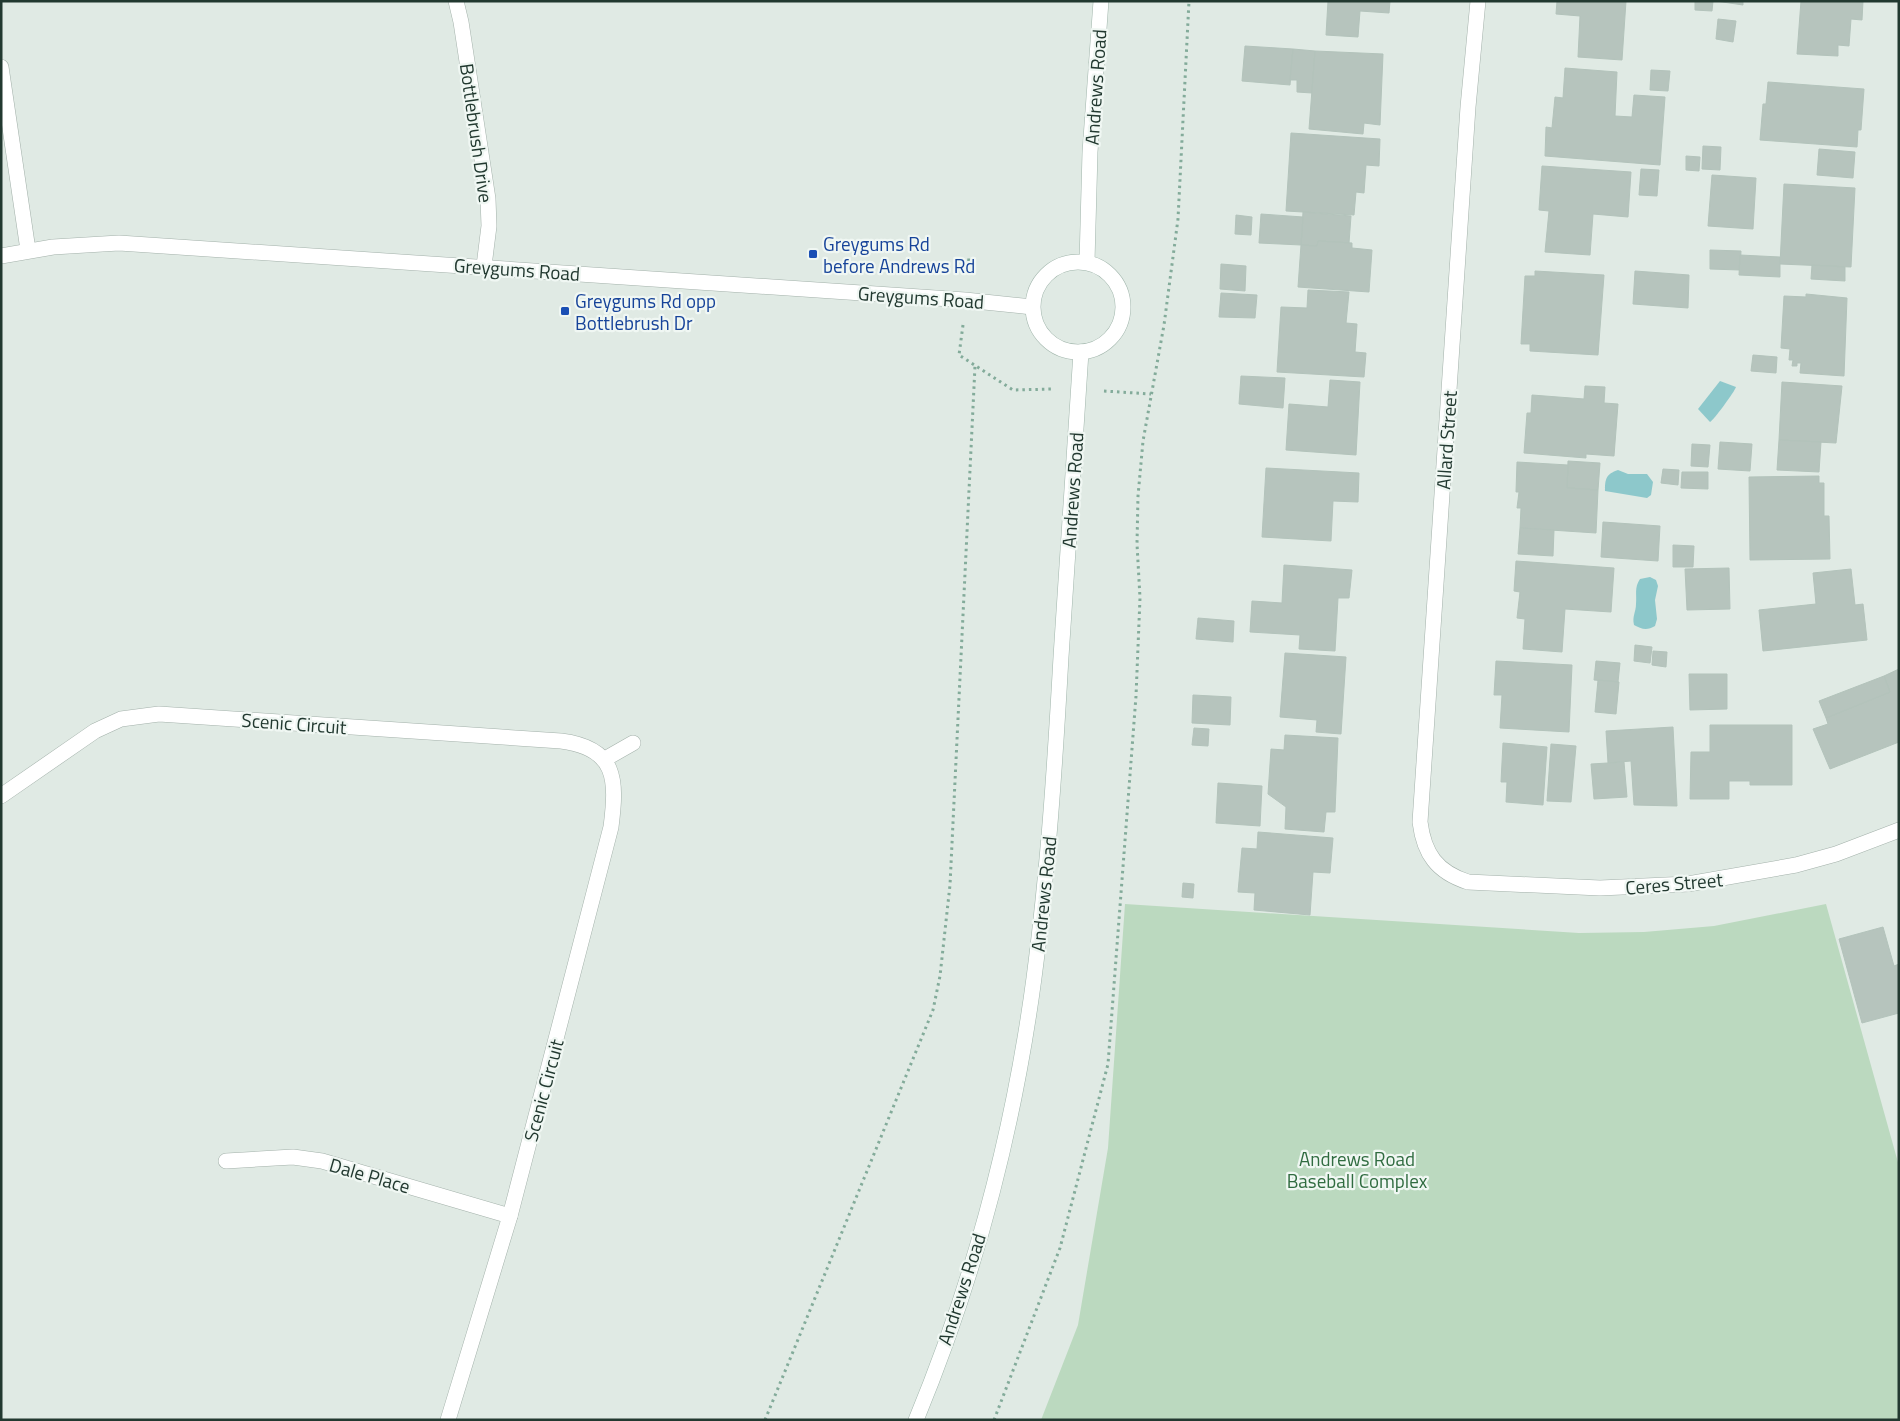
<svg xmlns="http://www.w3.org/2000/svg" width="1900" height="1421" font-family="'Titillium Web',sans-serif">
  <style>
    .green { fill: #bbd9bf }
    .water { fill: #8dc8cb }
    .building { fill: #b6c4bd; stroke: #b3c3bb }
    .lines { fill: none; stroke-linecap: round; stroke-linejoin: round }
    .minor-casing { stroke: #a3b1aa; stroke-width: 16 }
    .tertiary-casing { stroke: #a3b1aa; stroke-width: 16 }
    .secondary-casing { stroke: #a0b5ab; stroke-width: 16 }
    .path { stroke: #83ab9a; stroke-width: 3; stroke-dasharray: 2.5 4; stroke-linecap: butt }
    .minor { stroke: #fff; stroke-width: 15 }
    .tertiary { stroke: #fff; stroke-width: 15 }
    .secondary { stroke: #fff; stroke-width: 15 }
    .transit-dot { fill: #1a4fb4; stroke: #f0f7f3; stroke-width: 2 }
    .labels { text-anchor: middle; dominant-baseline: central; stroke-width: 4.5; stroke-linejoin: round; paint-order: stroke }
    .street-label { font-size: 19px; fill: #223930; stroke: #f0f7f3 }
    .transit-label { font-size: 19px; fill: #164399; stroke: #f0f7f3; text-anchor: start }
    .park-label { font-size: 19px; fill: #306c40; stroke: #f0f7f3 }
  </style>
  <rect width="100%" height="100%" fill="#e0eae4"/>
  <path class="green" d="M1125 904 1579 933 1644 932 1714 926 1826 904 1899 1166V1420H1041L1078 1325 1108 1148Z"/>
  <g class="water">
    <path d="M1720 381 1736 387C1735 391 1713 421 1710 422L1698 409Z"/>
    <path d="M1618 470 1628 474H1647L1653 482 1651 495 1647 498 1605 491C1605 479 1606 474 1618 470Z"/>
    <path d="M1650 577 1656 580 1658 586 1655 600 1657 619 1655 626C1647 631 1641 629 1634 625 1632 616 1636 612 1636 604 1637 594 1634 588 1640 579Z"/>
  </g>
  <g class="building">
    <path d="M1328 1H1390L1389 13 1360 11 1358 37 1326 35Z"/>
    <path d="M1557 1H1626L1622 60 1578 57 1580 16 1556 14Z"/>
    <path d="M1695 1H1713L1712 11 1695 10Z"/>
    <path d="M1716 1H1743V5Z"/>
    <path d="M1801 1H1863L1862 20 1851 19 1849 46 1838 45V56L1797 54Z"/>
    <path d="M1718 19 1736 21 1733 42 1716 39Z"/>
    <path d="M1245 46 1293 49 1290 85 1242 81Z"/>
    <path d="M1293 49 1315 51 1312 93 1297 92V80H1290Z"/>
    <path d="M1315 51 1383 54 1380 125 1364 123 1363 134 1309 129Z"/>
    <path d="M1565 68 1617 72 1615 116 1632 117 1634 95 1665 97 1660 165 1545 156 1546 127 1552 128 1555 97 1563 98Z"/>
    <path d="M1651 70 1670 71 1668 91 1650 90Z"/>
    <path d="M1768 82 1864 89 1861 130H1858L1857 147 1760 140 1763 104H1766Z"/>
    <path d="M1291 133 1380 139 1379 166 1366 165 1364 193 1356 192 1354 215 1286 211Z"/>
    <path d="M1703 146 1721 147 1720 170 1702 169Z"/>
    <path d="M1819 149 1855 152 1853 178 1817 175Z"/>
    <path d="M1686 156 1700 157 1699 171 1686 170Z"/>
    <path d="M1542 166 1631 172 1628 217 1593 214 1590 255 1545 252 1549 211 1539 210Z"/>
    <path d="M1641 169 1659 170 1657 196 1639 195Z"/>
    <path d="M1712 175 1756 178 1753 229 1708 226Z"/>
    <path d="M1784 184 1855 188 1851 267 1780 264Z"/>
    <path d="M1303 212 1351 216 1349 243 1318 241 1317 246 1301 245Z"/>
    <path d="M1261 214 1303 217 1301 245 1259 243Z"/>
    <path d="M1236 215 1252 217 1251 235 1235 234Z"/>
    <path d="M1318 241 1352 243V248L1372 250 1369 292 1298 287 1301 245 1317 246Z"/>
    <path d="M1710 250 1741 251 1740 270 1710 269Z"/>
    <path d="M1740 255 1780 257V277L1739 275Z"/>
    <path d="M1221 264 1246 266 1245 291 1220 289Z"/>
    <path d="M1812 265 1845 267V281L1811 279Z"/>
    <path d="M1535 271 1604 275 1598 355 1530 351V344H1521L1525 276H1535Z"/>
    <path d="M1635 271 1689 275 1688 308 1633 304Z"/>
    <path d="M1308 290 1349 292 1346 323 1357 324 1355 352 1366 353 1364 377 1277 372 1281 307 1307 308Z"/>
    <path d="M1221 293 1257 295 1255 318 1219 317Z"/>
    <path d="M1806 294 1847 298 1844 376 1800 373 1801 363H1797V366H1792L1793 360H1789L1790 349 1781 348 1784 296 1806 297Z"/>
    <path d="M1753 355 1777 357 1776 373 1751 371Z"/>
    <path d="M1241 376 1285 378 1283 408 1239 404Z"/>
    <path d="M1330 380 1360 382 1356 455 1286 450 1289 404 1328 407Z"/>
    <path d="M1782 382 1842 386 1836 443 1779 440Z"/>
    <path d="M1585 386 1605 387 1604 403 1618 404 1614 456 1586 454V458L1524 453 1527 413H1531L1532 395 1584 399Z"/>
    <path d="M1779 440 1821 442 1819 472 1777 470Z"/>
    <path d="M1720 442 1752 444 1750 471 1718 469Z"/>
    <path d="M1692 444 1710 445 1708 467 1691 466Z"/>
    <path d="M1568 461 1600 463 1598 490 1567 488Z"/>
    <path d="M1517 462 1568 465 1567 488 1598 490 1596 533 1520 528 1521 508H1517L1519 492H1516Z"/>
    <path d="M1266 468 1359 473 1358 502 1333 501 1331 541 1262 537Z"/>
    <path d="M1663 469 1679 470 1678 485 1661 483Z"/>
    <path d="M1682 472H1708V489L1681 488Z"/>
    <path d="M1819 476V483H1824V516H1829L1830 559 1750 560 1749 477Z"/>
    <path d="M1603 522 1660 526 1658 561 1601 557Z"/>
    <path d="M1520 528 1554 530 1553 556 1518 554Z"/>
    <path d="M1673 545 1694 546 1693 567H1673Z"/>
    <path d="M1516 561 1614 568 1611 612 1565 609 1562 652 1523 649 1525 619 1517 618 1520 592 1514 591Z"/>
    <path d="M1284 565 1352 570 1349 598H1338L1335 651 1299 649 1300 635 1250 632 1252 601 1282 603Z"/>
    <path d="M1729 568 1730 609 1687 610 1685 569Z"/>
    <path d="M1851 569 1855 605 1863 604 1867 640 1763 651 1759 610 1816 604 1813 573Z"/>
    <path d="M1198 618 1234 621 1233 642 1196 639Z"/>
    <path d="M1635 645 1652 647 1650 663 1634 661Z"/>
    <path d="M1653 651 1667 652 1666 667 1652 665Z"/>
    <path d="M1285 653 1346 657 1341 734 1316 732 1317 720 1280 717Z"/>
    <path d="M1496 661 1572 665 1569 732 1500 728 1502 695H1494Z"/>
    <path d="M1596 661 1620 663 1618 682 1594 680Z"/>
    <path d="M1899 669V742L1830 769 1813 729 1828 724 1826 718 1890 692 1884 676Z"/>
    <path d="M1689 674H1727V709L1690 710Z"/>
    <path d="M1884 676 1890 692 1826 718 1819 701Z"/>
    <path d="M1598 680 1619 682 1616 714 1595 712Z"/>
    <path d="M1193 695 1231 697 1230 725 1192 723Z"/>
    <path d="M1710 725H1792V785H1750V781H1729V799H1690L1691 752H1710Z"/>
    <path d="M1673 727 1677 806 1634 805 1631 761 1608 763 1606 731Z"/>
    <path d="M1194 728 1209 729 1208 746 1192 745Z"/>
    <path d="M1285 735 1338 738 1335 812H1326L1324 832 1285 829 1286 807 1268 794 1271 749 1284 750Z"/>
    <path d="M1503 743 1547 747 1543 805 1506 802 1507 782H1501Z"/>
    <path d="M1551 744 1576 746 1571 802 1547 801Z"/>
    <path d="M1624 762 1627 797 1594 799 1591 764Z"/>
    <path d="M1218 783 1262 786 1260 826 1216 823Z"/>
    <path d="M1258 832 1333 838 1330 873 1313 872 1310 915 1254 910 1255 893 1238 892 1242 848 1257 849Z"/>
    <path d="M1183 883 1194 884 1193 898 1182 897Z"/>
    <path d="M1883 927 1894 966 1899 964V1013L1862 1023 1839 939Z"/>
  </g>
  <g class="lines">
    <g class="minor-casing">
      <g id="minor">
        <path d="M456 1 461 22 488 199 489 226 484 266"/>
        <path d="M1478 1 1468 107 1420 822C1424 854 1437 872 1468 882L1600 888 1688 884 1796 865 1836 854 1899 830"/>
        <path d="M1 67 28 250"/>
        <path d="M605 759 633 743"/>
        <path d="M1 796 95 731 121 719 159 714 561 741C617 748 617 780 611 827L510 1216 448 1420"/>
        <path d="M226 1161 293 1157 322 1161 510 1216"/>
      </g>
    </g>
    <g class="tertiary-casing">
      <path id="tertiary" d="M1 256 53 247 119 243 965 300 1032 307"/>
    </g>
    <g class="secondary-casing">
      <g id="secondary">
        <circle cx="1078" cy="307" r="45"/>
        <path d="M1087 262 1090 152 1101 1"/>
        <path d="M916 1420C974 1280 1014 1128 1034 978 1048 871 1055 764 1061 657 1068 555 1074 454 1081 352"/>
      </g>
    </g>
    <g class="path">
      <path d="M968 274 969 255"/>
      <path d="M963 325 959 355 1013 390 1053 389"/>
      <path d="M1104 391 1151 394"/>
      <path d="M765 1420 933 1010 940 976 950 885 975 366"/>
      <path d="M994 1420 1060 1248 1108 1064 1136 696 1140 598 1137 544 1138 496 1143 441 1164 325 1178 219 1189 1"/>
    </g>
    <use href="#minor" class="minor"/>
    <use href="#tertiary" class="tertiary"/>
    <use href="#secondary" class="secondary"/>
  </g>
  <g class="transit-dot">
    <rect x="808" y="249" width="10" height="10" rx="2.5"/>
    <rect x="560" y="306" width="10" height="10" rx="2.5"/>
  </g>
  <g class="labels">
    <g class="street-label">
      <text transform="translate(1095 87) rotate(-86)">Andrews Road</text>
      <text transform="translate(477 133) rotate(82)">Bottlebrush Drive</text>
      <text transform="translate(517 269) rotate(4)">Greygums Road</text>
      <text transform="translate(921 297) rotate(4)">Greygums Road</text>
      <text transform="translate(1446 440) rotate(-86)">Allard Street</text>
      <text transform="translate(1072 490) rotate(-86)">Andrews Road</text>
      <text transform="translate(294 723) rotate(4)">Scenic Circuit</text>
      <text transform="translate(1674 883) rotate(-5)">Ceres Street</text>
      <text transform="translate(1043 894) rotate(-84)">Andrews Road</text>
      <text transform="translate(543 1090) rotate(-75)">Scenic Circuit</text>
      <text transform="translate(370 1175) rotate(16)">Dale Place</text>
      <text transform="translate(961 1289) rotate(-72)">Andrews Road</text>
    </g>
    <g class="transit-label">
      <text x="823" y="243">Greygums Rd<tspan x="823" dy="22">before Andrews Rd</tspan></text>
      <text x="575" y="300">Greygums Rd opp<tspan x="575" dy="22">Bottlebrush Dr</tspan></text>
    </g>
    <g class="park-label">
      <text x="1357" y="1158">Andrews Road<tspan x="1357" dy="22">Baseball Complex</tspan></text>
    </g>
  </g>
  <rect width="1900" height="1421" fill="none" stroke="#223930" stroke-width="5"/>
</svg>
